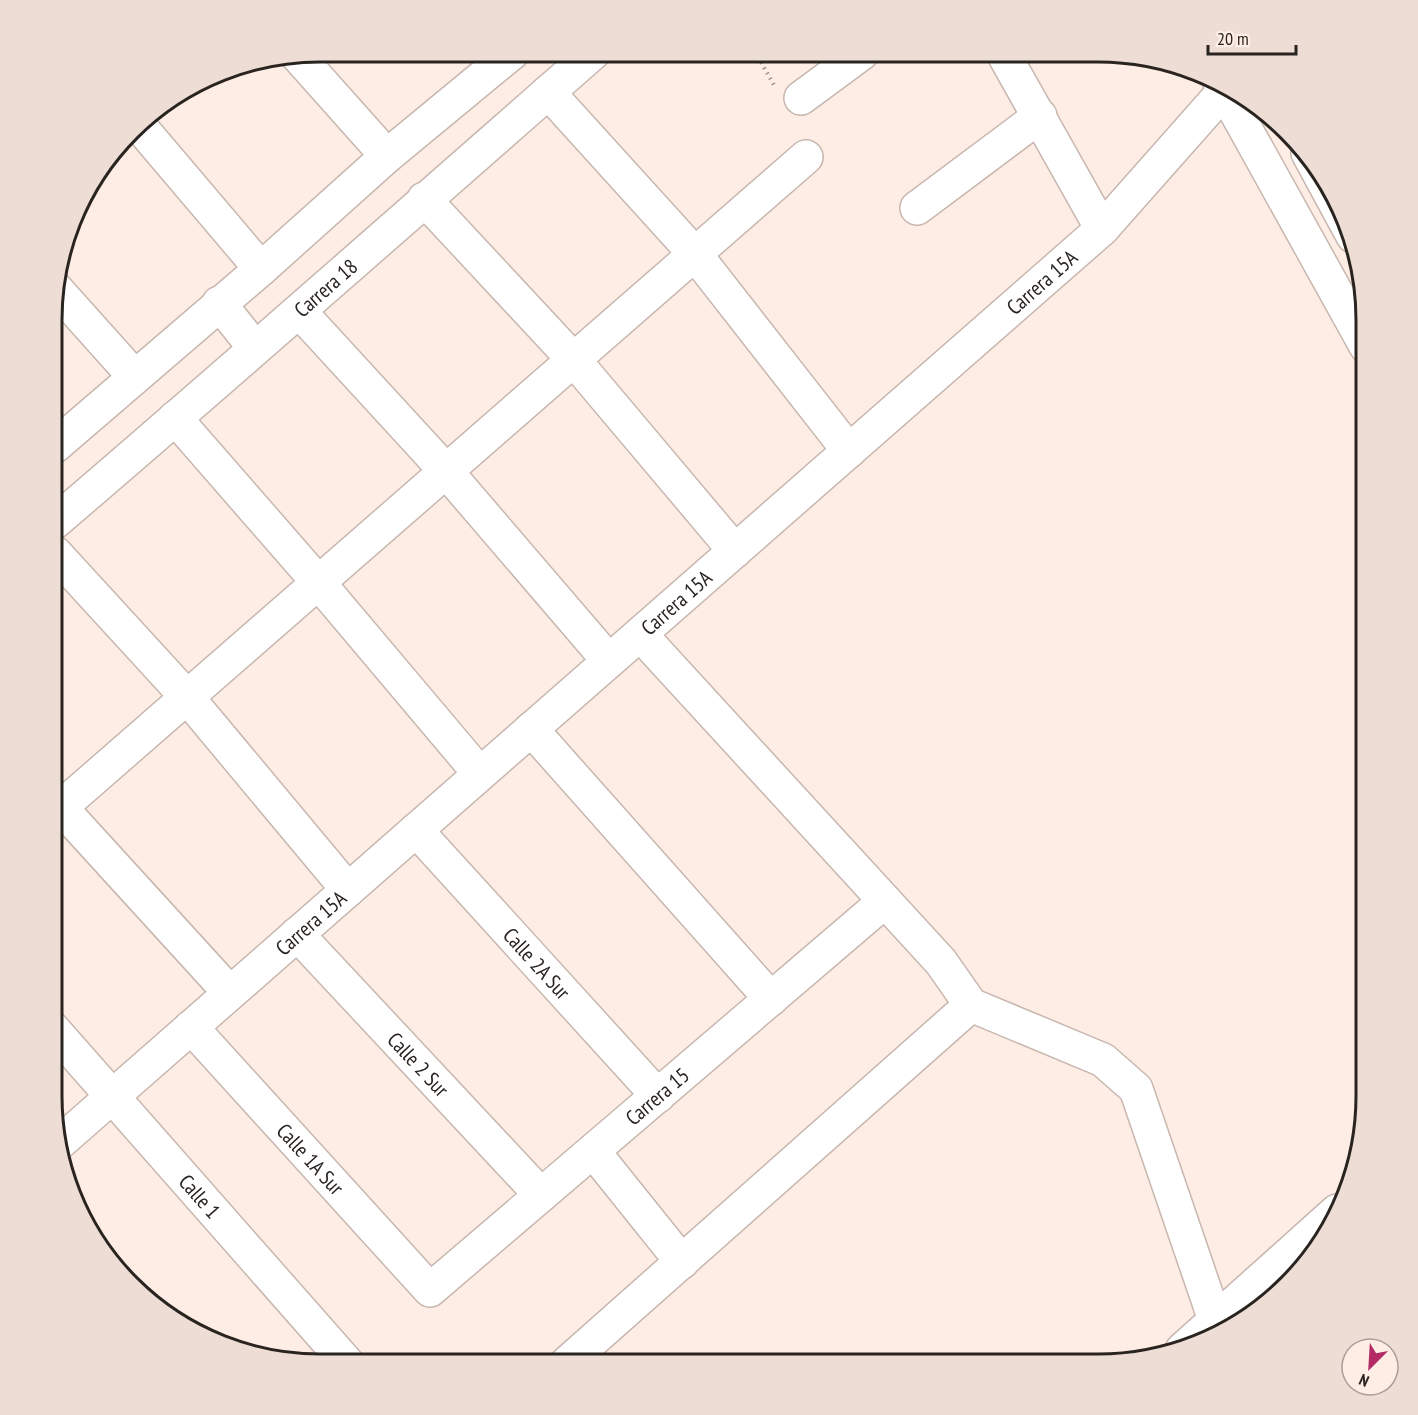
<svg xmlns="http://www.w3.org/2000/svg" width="1418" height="1415" font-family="'PT Sans Narrow',sans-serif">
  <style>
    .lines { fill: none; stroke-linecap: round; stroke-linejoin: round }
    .minor-casing { stroke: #c7b7af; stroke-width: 36 }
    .path { stroke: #a1948f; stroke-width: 4; stroke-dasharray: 1.5 4.5; stroke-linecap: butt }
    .minor { stroke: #fff; stroke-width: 33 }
    .labels { text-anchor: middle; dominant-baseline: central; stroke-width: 6; stroke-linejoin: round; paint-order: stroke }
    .street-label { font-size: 21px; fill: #2a2421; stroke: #feede5 }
    .rim { fill: none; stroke: #2a2421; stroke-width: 3 }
  </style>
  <rect width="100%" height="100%" fill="#feede5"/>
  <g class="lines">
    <g class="minor-casing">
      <g id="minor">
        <path d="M1003 53 1102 229"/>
        <path d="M297 55 387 156"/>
        <path d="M1220 83 1366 346"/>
        <path d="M548 92 695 254 849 451"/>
        <path d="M801 98 862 53"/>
        <path d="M138 124 261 269"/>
        <path d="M1308 153 1353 236"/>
        <path d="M424 199 574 360 735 551"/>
        <path d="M917 208 1040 116"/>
        <path d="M56 289 134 376"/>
        <path d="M219 303 254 347"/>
        <path d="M299 311 446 471 609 661"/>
        <path d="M175 418 318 582 480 774"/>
        <path d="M55 446 261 269 387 156 513 52"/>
        <path id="s1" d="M55 522C236 367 415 209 594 52"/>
        <path d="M55 553 187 697 348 890"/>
        <path d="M640 634 941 962 971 1005 1103 1060 1136 1089 1215 1320 1222 1330"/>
        <path d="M531 729 771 999"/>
        <path d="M53 799 230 993"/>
        <path d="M53 814 806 157"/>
        <path id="s2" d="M416 830 658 1096"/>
        <path id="s3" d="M297 934 541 1195"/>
        <path id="s4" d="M191 1027 430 1290 885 901"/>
        <path id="s5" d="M52 1028 347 1363"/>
        <path id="s6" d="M58 1144 1102 229 1225 90 1231 86"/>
        <path d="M593 1151 682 1262"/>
        <path d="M1182 1350 1337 1211"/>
        <path d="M567 1363 971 1005"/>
      </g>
    </g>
    <path class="path" d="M755 52 774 85"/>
    <use href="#minor" class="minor"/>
  </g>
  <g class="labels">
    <g class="street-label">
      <text stroke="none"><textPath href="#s6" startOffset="1308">Carrera 15A</textPath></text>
      <text stroke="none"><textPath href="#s1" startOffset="358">Carrera 18</textPath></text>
      <text stroke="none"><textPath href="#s6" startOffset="822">Carrera 15A</textPath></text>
      <text stroke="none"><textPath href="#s6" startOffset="336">Carrera 15A</textPath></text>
      <text stroke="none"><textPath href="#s2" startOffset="180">Calle 2A Sur</textPath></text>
      <text stroke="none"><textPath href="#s3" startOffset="178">Calle 2 Sur</textPath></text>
      <text stroke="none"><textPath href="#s4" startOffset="654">Carrera 15</textPath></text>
      <text stroke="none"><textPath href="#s4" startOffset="178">Calle 1A Sur</textPath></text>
      <text stroke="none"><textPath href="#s5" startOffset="224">Calle 1</textPath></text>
    </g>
  </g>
  <path d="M0 0H1418V1415H0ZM320 62H1098A258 258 0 0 1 1356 320V1096A258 258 0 0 1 1098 1354H320A258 258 0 0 1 62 1096V320A258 258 0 0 1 320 62Z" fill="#edddd5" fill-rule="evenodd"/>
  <path class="rim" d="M320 62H1098A258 258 0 0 1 1356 320V1096A258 258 0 0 1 1098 1354H320A258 258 0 0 1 62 1096V320A258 258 0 0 1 320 62Z"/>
  <g transform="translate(1370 1367) rotate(204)"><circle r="28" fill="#feede5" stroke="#a99d97" stroke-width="1.5"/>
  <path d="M0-4.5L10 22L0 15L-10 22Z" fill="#b42a67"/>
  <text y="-9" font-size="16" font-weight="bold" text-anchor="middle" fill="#2a2421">N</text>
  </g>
  <path d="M1208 45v9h88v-9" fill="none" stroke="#2a2421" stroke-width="3"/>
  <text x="1217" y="45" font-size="18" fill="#2a2421" stroke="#feede5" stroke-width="4.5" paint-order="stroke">20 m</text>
</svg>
